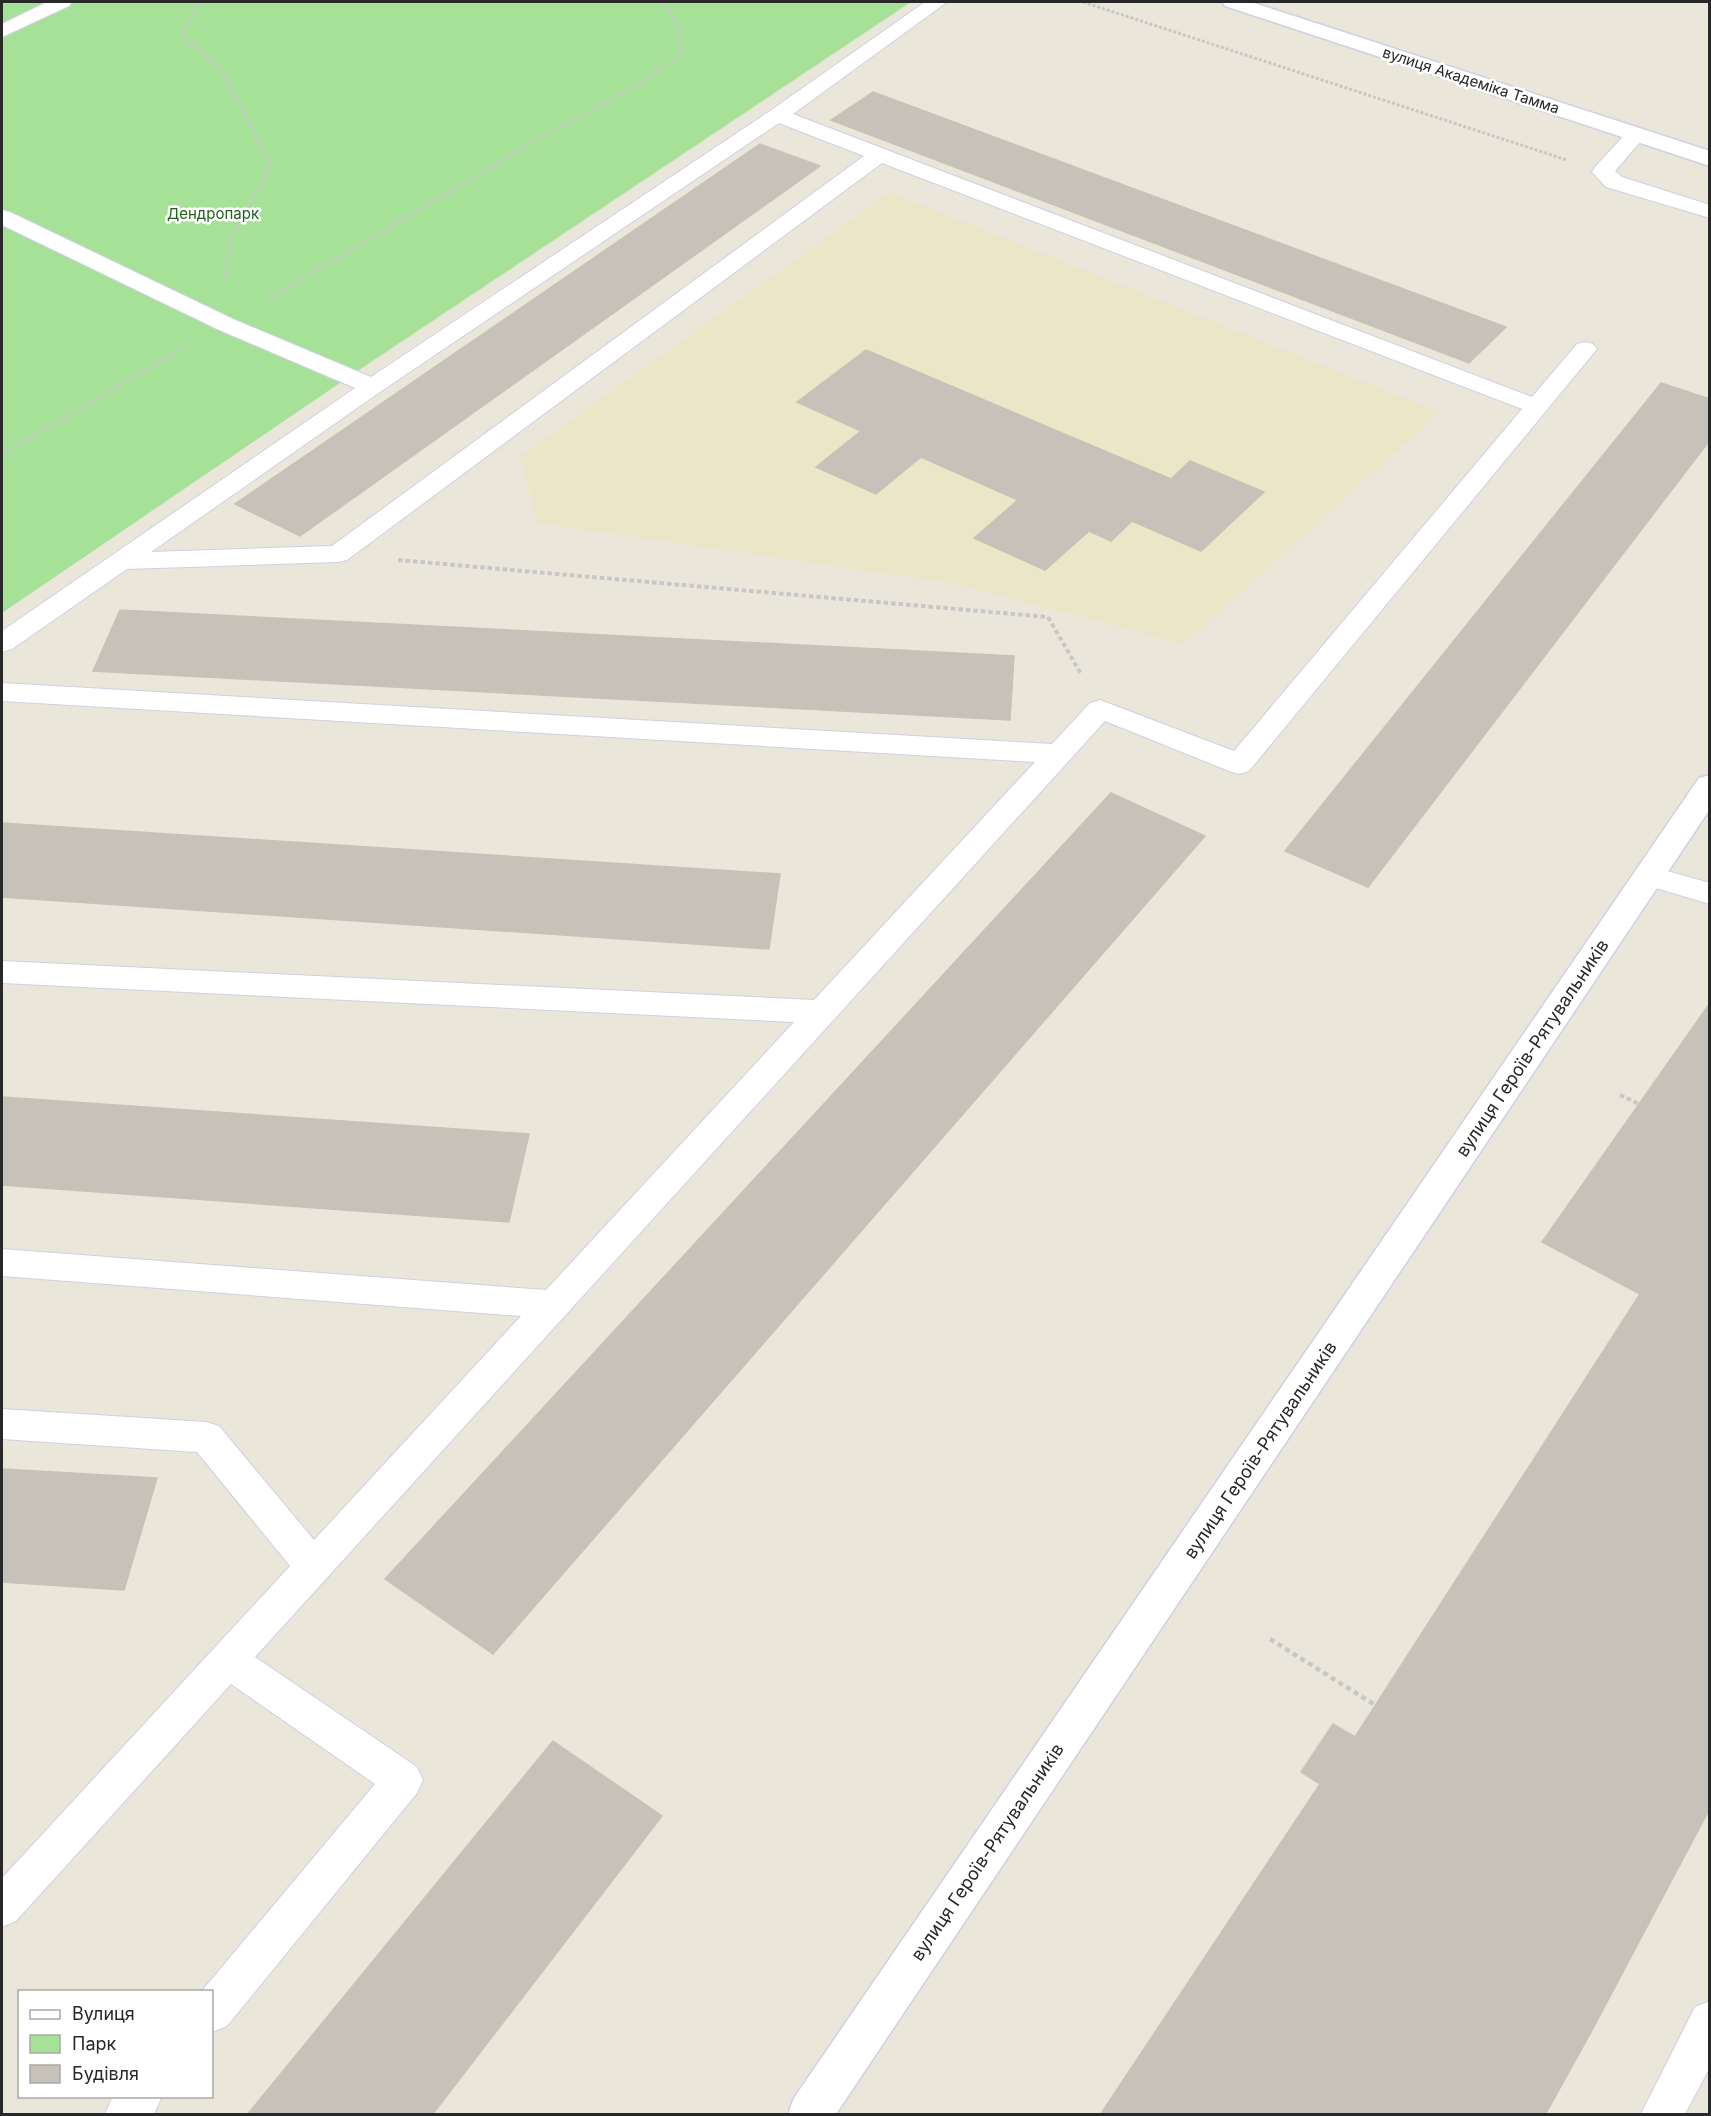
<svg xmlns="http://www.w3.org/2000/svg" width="1711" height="2116" font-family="Inter,sans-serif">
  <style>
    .education { fill: #ece6c9 }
    .green { fill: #a5e197 }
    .building { fill: #c6c2ba; stroke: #c6c2b4; stroke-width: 1.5 }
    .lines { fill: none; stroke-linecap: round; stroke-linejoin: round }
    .lane-casing { stroke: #cfd0e1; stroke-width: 2 }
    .secondary-casing { stroke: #cfd0e1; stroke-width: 3 }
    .path-far2 { stroke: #c7c7c7; stroke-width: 3; stroke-dasharray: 3 2; stroke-linecap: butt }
    .path-far1 { stroke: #c7c7c7; stroke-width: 4; stroke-dasharray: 4.5 3; stroke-linecap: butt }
    .path { stroke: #c7c7c7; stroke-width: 4.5; stroke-dasharray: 5 4; stroke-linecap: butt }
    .lane { fill: #fff; fill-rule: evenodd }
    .secondary { fill: #fff; fill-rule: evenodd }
    .labels { text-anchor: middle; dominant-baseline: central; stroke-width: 5; stroke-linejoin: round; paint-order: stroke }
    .far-street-label { font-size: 15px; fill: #282828; stroke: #fff }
    .far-park-label { font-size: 15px; fill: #1f631b; stroke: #fff }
    .street-label { font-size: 18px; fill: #282828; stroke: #fff }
  </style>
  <rect width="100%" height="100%" fill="#ebe6da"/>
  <path class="education" d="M890 192 1440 412 1184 644 956 584 538 523 520 456Z"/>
  <path class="green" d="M2 2H911L350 376 2 613Z"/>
  <g class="building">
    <path d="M873 92 1506 327 1469 363 831 120Z"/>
    <path d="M760 144 820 166 300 536 235 504Z"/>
    <path d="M866 350 1171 479 1190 461 1264 492 1201 551 1132 521 1111 541 1089 531 1045 570 974 538 1018 500 921 457 876 494 816 467 861 431 797 402Z"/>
    <path d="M1661 383 1710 399V440L1368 887 1285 851Z"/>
    <path d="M120 610 1014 656 1010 720 93 671Z"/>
    <path d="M1111 793 1205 836 493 1654 385 1579Z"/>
    <path d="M2 823 780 874 769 949 2 897Z"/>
    <path d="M1710 1003V1808L1590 2034 1545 2115H1100L1320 1784 1301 1772 1333 1724 1355 1737 1640 1294 1542 1242Z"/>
    <path d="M2 1097 529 1134 509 1222 2 1185Z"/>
    <path d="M2 1469 157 1478 124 1590 2 1582Z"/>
    <path d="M553 1741 662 1816 432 2115H247Z"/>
  </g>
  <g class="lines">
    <g class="lane-casing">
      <g id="lane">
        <path d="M47 2H72L69 6 2 37V24Z"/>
        <path d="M925 2H947L793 114 1532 397 1577 344 1585 342 1593 344 1597 349 1249 771 1239 774 1229 771 1105 721 255 1657 417 1767 423 1780 417 1793 227 2026 212 2032V1992H201L375 1784 231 1684 16 1921 2 1927V1878L290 1566 197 1452 2 1439V1409L206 1422 219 1426 314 1540 521 1316 2 1276V1249L546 1290 794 1022 2 983V961L814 1000 1035 762 2 701V683L1052 744 1090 703 1100 700 1234 751 1522 409 882 163 347 560 338 562 127 569 12 649 2 652V631L355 388 217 329 2 225V210L10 212 233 319 371 377 770 111ZM779 123 864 156 332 546 151 552 380 392Z"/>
        <path d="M1636 128 1643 130 1647 134 1615 171 1622 177 1710 205V218L1606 187 1592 172 1595 167 1629 130Z"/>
        <path d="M1649 866 1710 883V904L1639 883 1634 876 1639 869Z"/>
        <path d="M1710 2001V2067L1685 2114H1641L1695 2007Z"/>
        <path d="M113 2096H162L154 2114H105Z"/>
      </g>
    </g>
    <g class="secondary-casing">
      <g id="secondary">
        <path d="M1222 2H1251L1710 151V166L1225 6Z"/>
        <path d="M1710 775V809L836 2114H788L794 2098 1699 778Z"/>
      </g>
    </g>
    <g class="path-far2">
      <path d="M204 2 198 7 182 36 219 66 271 165 232 237 224 282"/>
      <path d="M1083 2 1567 160"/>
      <path d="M267 300 552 131 633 88 682 54 676 20 660 2"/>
      <path d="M2 454 185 347"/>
    </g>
    <g class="path-far1">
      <path d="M398 560 1048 617 1081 674"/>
      <path d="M1620 1095 1639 1104"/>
    </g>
    <path class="path" d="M1270 1639 1375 1705"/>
    <use href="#lane" class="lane"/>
    <use href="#secondary" class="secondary"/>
  </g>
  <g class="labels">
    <g class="far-street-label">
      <text transform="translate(1471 80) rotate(18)">вулиця Академіка Тамма</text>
    </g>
    <g class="far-park-label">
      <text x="213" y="213">Дендропарк</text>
    </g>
    <g class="street-label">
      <text transform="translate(1532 1048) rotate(-56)">вулиця Героїв-Рятувальників</text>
      <text transform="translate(1260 1450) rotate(-56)">вулиця Героїв-Рятувальників</text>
      <text transform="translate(987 1852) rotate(-56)">вулиця Героїв-Рятувальників</text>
    </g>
  </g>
  <rect width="1711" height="2116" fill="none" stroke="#282828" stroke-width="6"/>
  <rect x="18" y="1990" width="195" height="108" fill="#ffffff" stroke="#a9a9a9" stroke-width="1.5"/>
  <rect x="30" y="2010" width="30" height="9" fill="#ffffff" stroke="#a9a9a9" stroke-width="1.5"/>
  <text x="72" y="2020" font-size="18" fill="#282828">Вулиця</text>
  <rect x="30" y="2035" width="30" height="18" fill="#a5e197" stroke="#a9a9a9" stroke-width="1.5"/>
  <text x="72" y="2050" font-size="18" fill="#282828">Парк</text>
  <rect x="30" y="2065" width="30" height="18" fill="#c6c2ba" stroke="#a9a9a9" stroke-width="1.5"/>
  <text x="72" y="2080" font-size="18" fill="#282828">Будівля</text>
</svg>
